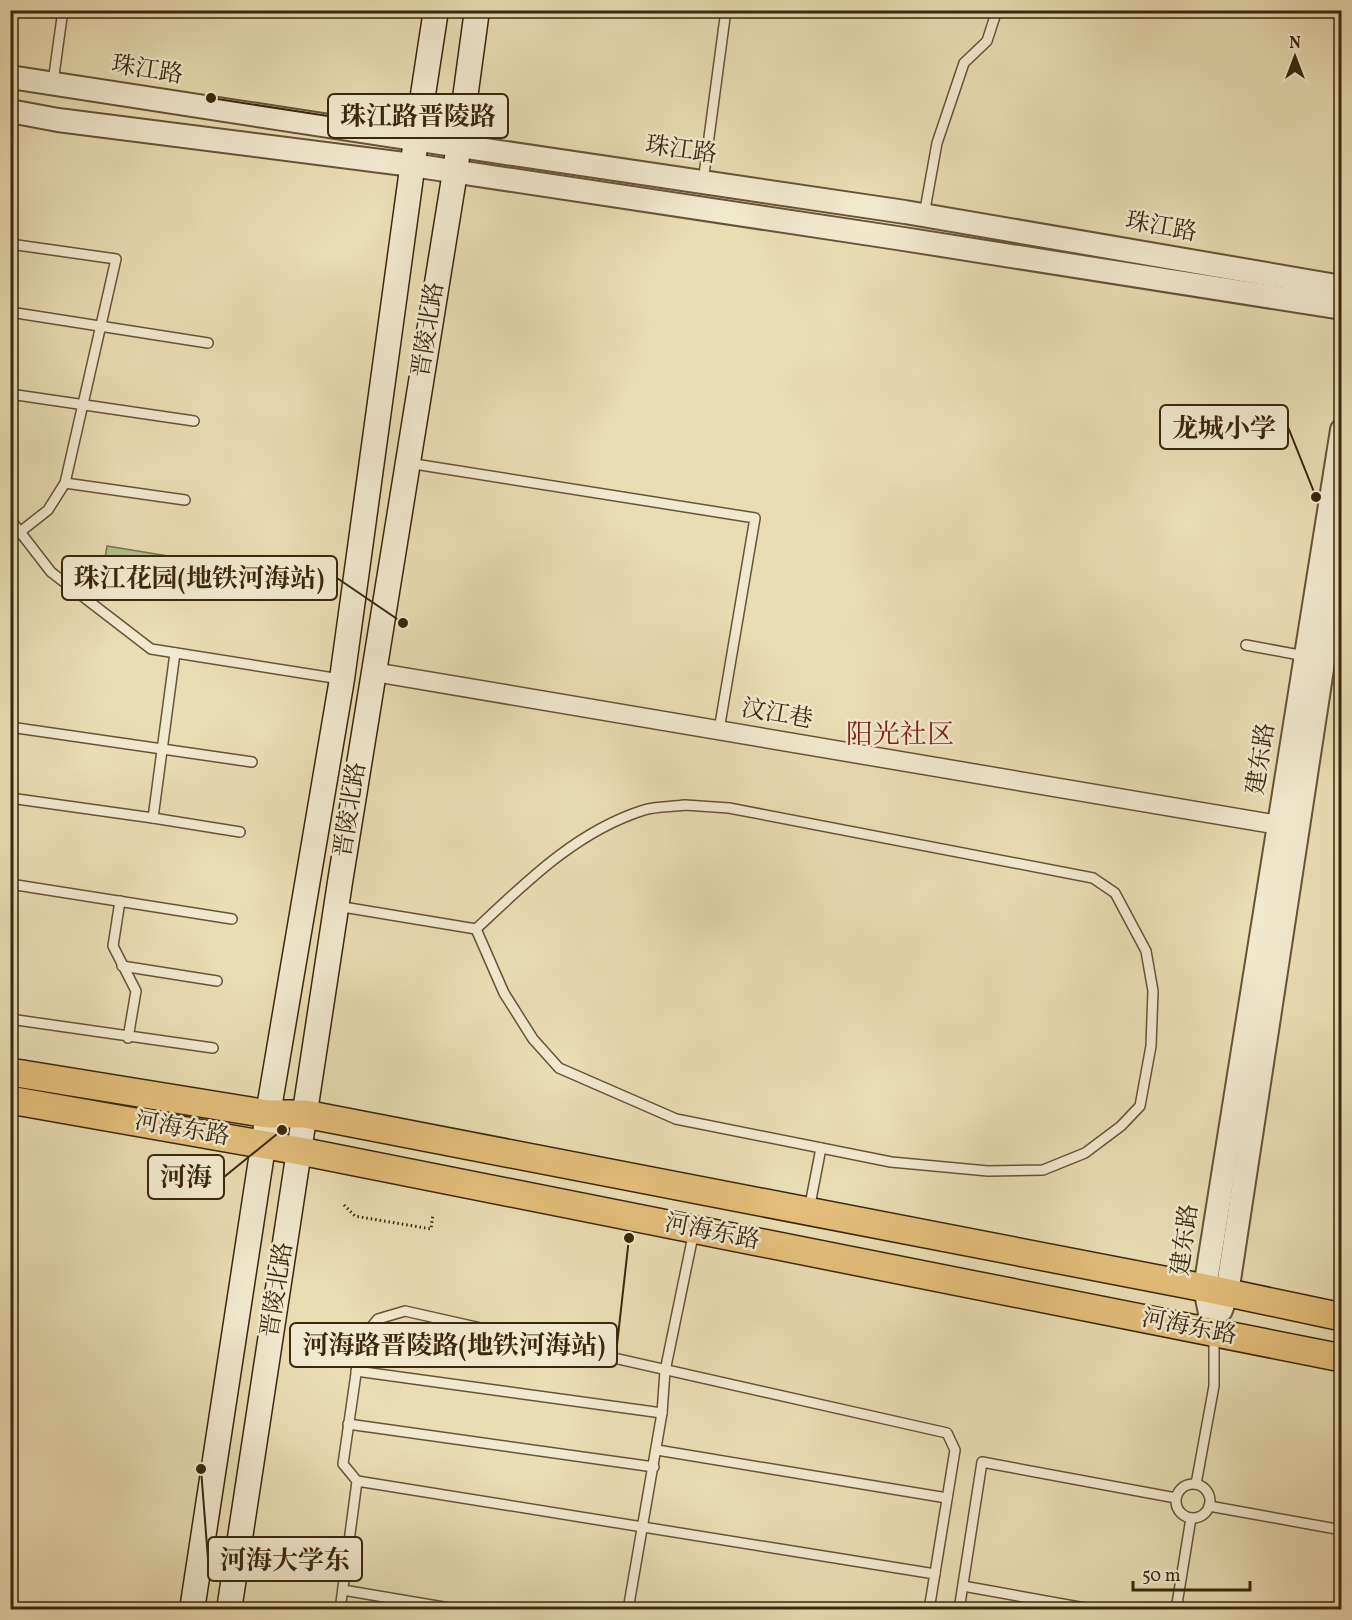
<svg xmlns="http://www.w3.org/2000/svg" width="1352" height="1620" font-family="Vollkorn,'Noto Serif SC',serif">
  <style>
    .green { fill: #b2c290; stroke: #76744e; stroke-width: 1.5 }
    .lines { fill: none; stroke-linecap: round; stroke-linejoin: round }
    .service-casing { stroke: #665436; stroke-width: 12 }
    .minor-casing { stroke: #665436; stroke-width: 21 }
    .tertiary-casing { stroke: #665436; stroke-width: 26 }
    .secondary-casing { stroke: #3a270c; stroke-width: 27 }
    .primary-casing { stroke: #3a270c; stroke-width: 30 }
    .path { stroke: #3a270c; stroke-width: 3; stroke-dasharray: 1.5 3; stroke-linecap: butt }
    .service { stroke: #f1e9ce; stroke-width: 9 }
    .minor { stroke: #f1e9ce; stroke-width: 18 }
    .tertiary { stroke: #f1e9ce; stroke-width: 22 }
    .secondary { stroke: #f1e9ce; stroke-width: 24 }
    .primary { stroke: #e4be7a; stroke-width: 27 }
    .labels { text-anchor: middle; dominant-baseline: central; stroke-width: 5; stroke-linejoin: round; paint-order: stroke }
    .street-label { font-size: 24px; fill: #3a270c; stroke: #f1e9ce }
    .quarter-label { font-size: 27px; fill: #7a1f14; stroke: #f1e9ce }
    .leader { fill: none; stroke: #3a270c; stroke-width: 2 }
    .callout-dot { fill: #3a270c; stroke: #f1e9ce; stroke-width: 2 }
    .callout { fill: #f1e9ce; stroke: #3a270c; stroke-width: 2 }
    .callout-label { font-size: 26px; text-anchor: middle; font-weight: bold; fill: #3a270c }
  </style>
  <rect width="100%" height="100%" fill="#e9ddb3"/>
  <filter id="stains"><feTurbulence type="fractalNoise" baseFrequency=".00333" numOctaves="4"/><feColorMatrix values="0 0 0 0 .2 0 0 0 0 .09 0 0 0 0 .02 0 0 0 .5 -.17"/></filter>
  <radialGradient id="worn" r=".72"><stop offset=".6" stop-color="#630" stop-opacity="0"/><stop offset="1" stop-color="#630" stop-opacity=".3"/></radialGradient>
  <path class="green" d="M107 546 175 557 169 593 101 581Z"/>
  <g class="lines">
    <g class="service-casing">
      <g id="service">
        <path d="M53 82 63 10"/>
        <path d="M703 182 726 10"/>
        <path d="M924 215 937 143 964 63 987 41 997 10"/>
        <path d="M10 244 116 259 65 483 48 510 20 532"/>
        <path d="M10 312 208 343"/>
        <path d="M10 394 194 421"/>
        <path d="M408 463 755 518 719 730"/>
        <path d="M65 483 185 500"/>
        <path d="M10 519 51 572 151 649 340 679"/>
        <path d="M1246 645 1305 656"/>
        <path d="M10 727 252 762"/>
        <path d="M10 798 153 818 240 832"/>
        <path d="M685 805 729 808 1093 878 1115 893 1146 951 1153 991 1151 1046 1140 1106 1121 1126 1085 1153 1043 1170 988 1171 891 1162 676 1119 559 1068 533 1039 504 993 476 929C526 882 577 831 644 810 656 806 671 807 685 805Z"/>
        <path d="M153 818 175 653"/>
        <path d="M10 884 232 919"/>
        <path d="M120 901 113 946 136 991 128 1038"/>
        <path d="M337 906 476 929"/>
        <path d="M122 966 217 981"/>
        <path d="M10 1019 213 1048"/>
        <path d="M809 1210 821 1148"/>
        <path d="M356 1371 662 1413"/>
        <path d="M348 1424 654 1467"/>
        <path d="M657 1450 947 1498"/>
        <path d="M357 1481 935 1574"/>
        <circle cx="1193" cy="1501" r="17"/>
        <path d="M1196 1484 1214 1386V1335"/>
        <path d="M1209 1506 1342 1530"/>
        <path d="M963 1586 1096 1610"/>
        <path d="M343 1590 461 1610"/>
        <path d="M10 1608 17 1610"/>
        <path d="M340 1610 357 1481 343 1464 361 1339 378 1319 405 1311 947 1433 955 1450 929 1610"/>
        <path d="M628 1610 662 1413 665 1371 694 1231"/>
        <path d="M959 1610 982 1462 1176 1498"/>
        <path d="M1176 1610 1191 1518"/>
      </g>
    </g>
    <g class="minor-casing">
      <path id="minor" d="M374 672 1279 825"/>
    </g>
    <g class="tertiary-casing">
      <g id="tertiary">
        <path d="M10 77 459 146 905 212 1342 287"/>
        <path d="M10 111 58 120 412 165 897 238 1342 308"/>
        <path d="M1221 1310 1227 1293 1342 538"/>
        <path d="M1214 1333 1205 1288 1342 430"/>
      </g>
    </g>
    <g class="secondary-casing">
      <g id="secondary">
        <path d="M192 1610 268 1114 342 679 416 140 436 10"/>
        <path d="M229 1610 340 882 455 172 477 10"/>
      </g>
    </g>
    <g class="primary-casing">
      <g id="primary">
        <path d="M10 1072 268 1114H305L1205 1288 1342 1317"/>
        <path d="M10 1100 300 1151 1342 1358"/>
      </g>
    </g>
    <path class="path" d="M344 1205 355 1216 431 1229 433 1214"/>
    <use href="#service" class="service"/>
    <use href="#minor" class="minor"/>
    <use href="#tertiary" class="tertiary"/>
    <use href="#secondary" class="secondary"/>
    <use href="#primary" class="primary"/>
  </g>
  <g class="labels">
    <g class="street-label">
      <text transform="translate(147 71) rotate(9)">珠江路</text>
      <text transform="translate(681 151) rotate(8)">珠江路</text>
      <text transform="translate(1161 228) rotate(10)">珠江路</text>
      <text transform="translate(429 330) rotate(-81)">晋陵北路</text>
      <text transform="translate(777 715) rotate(10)">汶江巷</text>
      <text transform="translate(1262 759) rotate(-81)">建东路</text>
      <text transform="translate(351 810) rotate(-81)">晋陵北路</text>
      <text transform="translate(182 1130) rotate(10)">河海东路</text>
      <text transform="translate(712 1233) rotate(11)">河海东路</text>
      <text transform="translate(1186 1240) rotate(-82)">建东路</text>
      <text transform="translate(278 1290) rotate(-81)">晋陵北路</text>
      <text transform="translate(1189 1328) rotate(11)">河海东路</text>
    </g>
    <g class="quarter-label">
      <text x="900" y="736">阳光社区</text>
    </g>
  </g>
  <path class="leader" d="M211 98L328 116M1316 497L1288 427M403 623L337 578M282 1130L224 1177M629 1238L617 1345M201 1469L208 1559"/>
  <g class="callout-dot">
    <circle cx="211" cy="98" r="6"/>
    <circle cx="1316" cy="497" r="6"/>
    <circle cx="403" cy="623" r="6"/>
    <circle cx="282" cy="1130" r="6"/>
    <circle cx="629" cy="1238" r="6"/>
    <circle cx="201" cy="1469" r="6"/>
  </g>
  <g class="callout">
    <rect x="328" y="94" width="180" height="44" rx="6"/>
    <rect x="1160" y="405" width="128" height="44" rx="6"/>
    <rect x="62" y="556" width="275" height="44" rx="6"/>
    <rect x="148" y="1155" width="76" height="44" rx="6"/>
    <rect x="290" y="1323" width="327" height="44" rx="6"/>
    <rect x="208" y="1537" width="154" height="44" rx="6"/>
  </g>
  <g class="callout-label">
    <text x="418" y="125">珠江路晋陵路</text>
    <text x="1224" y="437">龙城小学</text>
    <text x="199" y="587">珠江花园(地铁河海站)</text>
    <text x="186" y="1186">河海</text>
    <text x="454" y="1354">河海路晋陵路(地铁河海站)</text>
    <text x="285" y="1569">河海大学东</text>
  </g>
  <rect width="1352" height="1620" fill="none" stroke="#e9ddb3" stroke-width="36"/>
  <rect x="12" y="12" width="1328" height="1596" fill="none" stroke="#3a270c" stroke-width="3"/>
  <rect x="18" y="18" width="1316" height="1584" fill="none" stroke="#3a270c" stroke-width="1.5"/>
  <g transform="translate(1295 57)" stroke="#f1e9ce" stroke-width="4.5" paint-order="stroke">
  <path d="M0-4.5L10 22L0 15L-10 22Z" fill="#3a270c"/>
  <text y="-9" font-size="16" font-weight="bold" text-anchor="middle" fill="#3a270c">N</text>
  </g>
  <path d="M1133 1581v9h117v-9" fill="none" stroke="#3a270c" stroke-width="3"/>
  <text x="1142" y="1581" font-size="18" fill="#3a270c" stroke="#f1e9ce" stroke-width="4.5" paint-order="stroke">50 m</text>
  <rect width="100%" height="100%" filter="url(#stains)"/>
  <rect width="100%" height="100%" fill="url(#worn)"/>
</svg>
